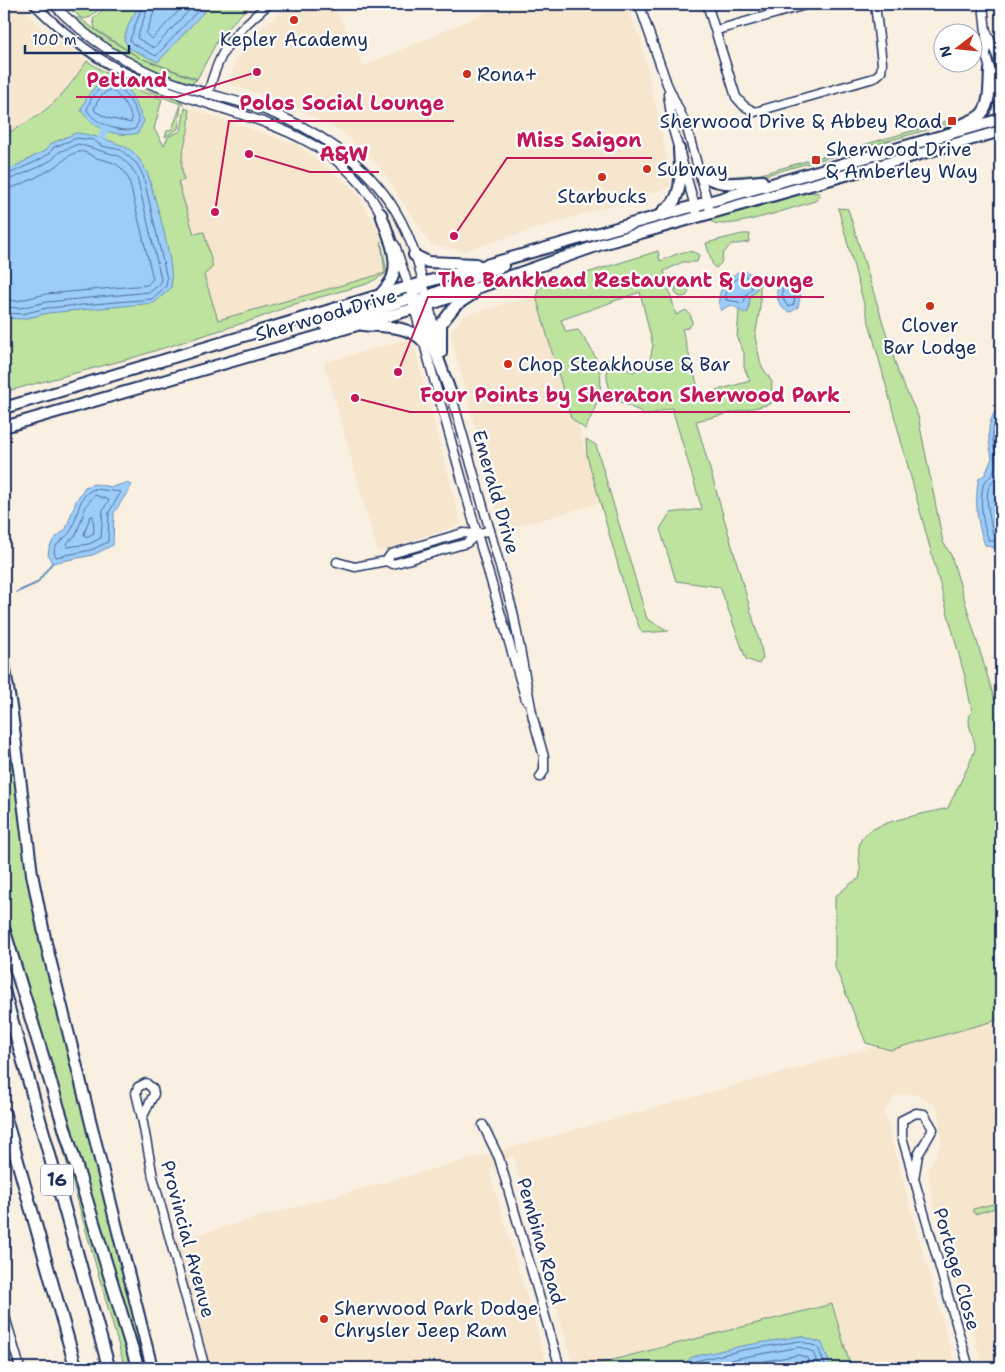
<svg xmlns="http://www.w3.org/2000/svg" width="1005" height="1372" font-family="'Shantell Sans',sans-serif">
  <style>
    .built { fill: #f6e6ce }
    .green { fill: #bde39e; stroke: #6c897e }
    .water { fill: #9ccdf8; stroke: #688eba }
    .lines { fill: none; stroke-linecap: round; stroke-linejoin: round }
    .shore { stroke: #4f6e9c; stroke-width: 1 }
    .stream { stroke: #688eba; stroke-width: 2 }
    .canal { stroke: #9ccdf8; stroke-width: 8 }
    .minor-casing { stroke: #1b2f5e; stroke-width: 11 }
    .major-casing { stroke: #1b2f5e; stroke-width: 14 }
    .highway-casing { stroke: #1b2f5e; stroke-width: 15 }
    .minor { stroke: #fff; stroke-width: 8 }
    .major { stroke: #fff; stroke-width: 10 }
    .highway { stroke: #fff; stroke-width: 11 }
    .poi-dot { fill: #c8321e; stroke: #fff; stroke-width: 2 }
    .labels { text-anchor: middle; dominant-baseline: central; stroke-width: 4.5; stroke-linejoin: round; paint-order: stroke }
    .shield { fill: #fff; stroke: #5f6d8e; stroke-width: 1 }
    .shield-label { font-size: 18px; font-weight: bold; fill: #1b2f5e }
    .poi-label { font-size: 19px; fill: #1b2f5e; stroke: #fff; text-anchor: start }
    .street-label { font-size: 19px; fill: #1b2f5e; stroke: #fff }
    .leader { fill: none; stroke: #c2185b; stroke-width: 2 }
    .callout-dot { fill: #c2185b; stroke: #fff; stroke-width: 2 }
    .callout-label { font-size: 20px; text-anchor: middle; font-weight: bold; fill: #c2185b; stroke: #fff; stroke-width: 4.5; stroke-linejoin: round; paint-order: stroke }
  </style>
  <rect width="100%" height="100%" fill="#faf0e2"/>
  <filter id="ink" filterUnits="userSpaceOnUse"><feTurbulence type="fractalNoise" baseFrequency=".02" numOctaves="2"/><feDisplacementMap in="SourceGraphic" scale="10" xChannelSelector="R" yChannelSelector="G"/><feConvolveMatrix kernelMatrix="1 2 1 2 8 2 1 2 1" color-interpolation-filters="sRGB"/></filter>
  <g filter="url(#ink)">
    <g class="built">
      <path d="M4 4H19L43 30 87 61 58 101 44 113 4 135Z"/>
      <path d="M291 4H333L364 66 505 4H626L641 40 664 143 671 187 464 251 431 245 380 167 344 133 294 107 229 84 235 60 262 28Z"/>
      <path d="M184 106 298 145 356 191 381 235 385 273 218 320 178 185 172 176Z"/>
      <path d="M542 294 600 503 502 531 450 333 465 315Z"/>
      <path d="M405 340 414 345 461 524 378 553 324 362Z"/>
      <path d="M1001 1012V1368H983L932 1198 928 1169 941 1143 938 1108 915 1094 896 1095 884 1113 956 1368H851L832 1304 581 1368H574L513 1155 489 1170 548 1368H211L176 1240Z"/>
    </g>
    <g class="green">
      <path d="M64 4H104L91 17 83 19Z"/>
      <path d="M109 4H251L220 36 197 79 143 59 197 80 191 83C163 79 94 42 76 19L78 17 105 37 140 58 95 29 93 19Z"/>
      <path d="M57 34 117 73 182 102 184 105C137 89 95 66 57 34Z"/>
      <path d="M87 61 127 86 162 99 154 129 164 145 169 136 181 131 185 108 189 110C192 137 176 152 184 180L178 182 194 234 204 232 213 267 204 275 218 320 385 273 381 241 387 273 367 284 295 304 256 319 132 358 4 392V135C48 112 59 102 87 61Z"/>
      <path d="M181 105 178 129 165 137 167 131 172 129Z"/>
      <path d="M947 121 948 124 766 175 737 179 721 177 761 174Z"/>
      <path d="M810 192 819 193 820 197 815 201C798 206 721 233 711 221L714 216Z"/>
      <path d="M838 208 848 209 899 375 918 416 943 542 951 555 992 691 995 701 1001 706V1019L890 1050 866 1043 835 967V896C844 891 848 883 859 879 863 867 855 852 861 840 870 821 927 814 948 808 952 798 975 755 975 748 975 735 964 724 972 711L965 677Z"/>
      <path d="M742 234H750L749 242 730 245 723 254 721 263 716 268 713 266 706 243Z"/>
      <path d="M658 251 660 261C671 257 688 246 699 255L697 262H683L664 271 676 315 686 310 691 316 692 324 688 328 682 329 700 395 750 381 744 367V353L737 338 739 310 748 312 750 297 757 288 754 279 760 283V308L755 337 761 365 772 382 771 404 696 421 760 643 763 658 759 664 746 659 720 587 676 581 660 529 670 513 702 509 672 408 648 415 612 398 607 379V359L633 372 649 363 653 346 640 292 561 320 566 332 578 330C607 367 607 388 585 429L571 418 537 300 538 288Z"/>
      <circle cx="682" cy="290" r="7"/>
      <path d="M586 439 596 445 647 619 669 631 643 633C636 625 638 618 631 611L587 456Z"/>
      <path d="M4 695 28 874 48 973 147 1368H144L130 1321 4 907Z"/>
      <path d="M21 1001 134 1368H125Z"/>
      <path d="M993 1204 995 1208 975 1214 973 1212V1209Z"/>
      <path d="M832 1304 851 1368H655L654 1366 644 1368H581Z"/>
    </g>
    <g class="water">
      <path d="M140 4H211L158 62 129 48 124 40 129 23Z"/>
      <path d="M113 78 127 86 144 121 138 133C117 139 91 127 81 110 88 94 95 81 113 78Z"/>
      <path d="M76 133C89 134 123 143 133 152 139 158 145 167 148 175 156 202 175 262 171 288L154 303 48 313 24 319 4 318V172L46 150 50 144Z"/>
      <path d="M742 270 751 274 757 288 750 297 748 312 744 313C733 306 732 302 721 311 713 294 727 277 742 270Z"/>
      <path d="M786 278H796L801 292 798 307 791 312C778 311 774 292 779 282Z"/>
      <path d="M1001 401V546L994 548 985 545C977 524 974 500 979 478L985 475 992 458C987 433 986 424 1001 401Z"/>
      <path d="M126 483 132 485 114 513 113 545 93 555 52 563 48 555 49 548 54 539 66 529 76 501 85 487 94 484 112 487Z"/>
      <path d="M801 1336 822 1343 831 1368H680L692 1357 742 1346Z"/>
    </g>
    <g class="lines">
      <g class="shore">
        <path d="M143 4 130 40 133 44 156 56 204 4"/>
        <path d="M149 4 137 38 154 48 195 4"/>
        <path d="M157 4 146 34 152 39 185 4"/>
        <path d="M112 83C125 90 135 106 139 121L135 129C120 133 95 124 87 110 90 98 99 85 112 83Z"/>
        <path d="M111 90C120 95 134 113 131 123L108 118 96 112 94 109C97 101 103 91 111 90Z"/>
        <path d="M4 176 37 161 49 154 54 147 77 138 93 140 102 146 121 150 137 164 143 175 167 279 166 286 152 299 47 308 22 314 4 313"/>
        <path d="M4 182 39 167 53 159 59 152 78 144 119 156 131 167 137 177 161 279 160 284 150 292 47 302 20 308 4 307"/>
        <path d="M4 189C16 189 45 173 56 166 64 161 69 154 79 152 86 150 93 158 100 159 115 162 123 166 129 180L153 279 147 285 46 294 17 301 4 300"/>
        <path d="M743 275 747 277 752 288 746 295 744 303 726 300C724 288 733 280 743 275Z"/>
        <path d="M791 283 796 291 794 304 789 307C783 303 780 290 784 284Z"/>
        <path d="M1001 410C998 416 993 425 993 432 991 451 1005 467 984 482 979 500 982 523 989 541H1001"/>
        <path d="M1001 467C998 475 993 480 989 487 984 496 991 524 993 534L1001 535"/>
        <path d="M95 489 121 492 109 512 108 542 91 550 56 557C49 545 65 540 70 532 79 519 76 494 95 489Z"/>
        <path d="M95 495 109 500 103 510 101 538 89 544 67 547 66 544 76 535 86 506Z"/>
        <path d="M93 516 94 533 86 537 84 534 90 517Z"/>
        <path d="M687 1368 695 1361 743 1350 800 1341 818 1347 826 1368"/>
        <path d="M696 1368 744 1357 800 1347 813 1352 819 1368"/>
        <path d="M727 1368 799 1355 807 1358 811 1368"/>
      </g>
      <path class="stream" d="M17 592 37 583 52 563"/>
      <path class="canal" d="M101 140 105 129"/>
      <g class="minor-casing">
        <g id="minor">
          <path d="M34 4C63 33 94 59 132 76 219 117 336 120 383 218"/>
          <path d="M53 4C87 39 126 65 172 82 201 93 232 99 262 109 315 128 365 161 395 210 419 249 426 298 438 342"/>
          <path d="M639 4 667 84 686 125 709 207"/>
          <path d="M707 4 736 97 744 106 755 112 874 78 881 72 882 63 875 4"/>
          <path d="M983 4 986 32V55L1001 108"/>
          <path d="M717 30 809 4"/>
          <path d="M987 33 1001 66"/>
          <path d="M208 94C220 47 233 34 269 4"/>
          <path d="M668 94 673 129 698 217"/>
          <path d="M395 245 410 291"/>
          <path d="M413 304 474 523 526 700"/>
          <path d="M450 390 513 612 533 718 544 757V771L540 777"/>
          <path d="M386 561 391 554 463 533 477 534 490 530"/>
          <path d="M337 562 355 567 386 561 393 564 467 543 477 534"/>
          <path d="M146 1083 153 1089 154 1094 142 1118 136 1093 138 1087Z"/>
          <path d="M142 1118 153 1177 205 1368"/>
          <path d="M483 1125 499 1158 560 1368"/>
          <path d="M914 1179 918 1155 933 1129 924 1114 916 1113 902 1120V1137L969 1368"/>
          <path d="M4 1313 20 1368"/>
        </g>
      </g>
      <g class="major-casing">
        <g id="major">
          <path d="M955 130C963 122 971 122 979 116 991 108 989 84 990 70"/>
          <path d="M699 172C717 188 740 183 762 181"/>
          <path d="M663 211C685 200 680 170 679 149"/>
          <path d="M414 255 428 262 476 264"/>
          <path d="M380 295C384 290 391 283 393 276 399 257 387 232 381 214"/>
          <path d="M417 301 451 394"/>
          <path d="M416 305 426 297 503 266"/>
          <path d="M363 325C384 327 408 325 423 341"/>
          <path d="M326 327 411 298 423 283"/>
          <path d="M441 353V324L456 305 473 294"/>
          <path d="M4 408 380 295 1001 119"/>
          <path d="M4 427 437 302 602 244 1001 131"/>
          <path d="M4 664 12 713 32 874 46 943 152 1368"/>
        </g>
      </g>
      <g class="highway-casing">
        <g id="highway">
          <path d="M4 930 138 1368"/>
          <path d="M4 992 109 1368"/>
          <path d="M4 1113 76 1368"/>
        </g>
      </g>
      <use href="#minor" class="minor"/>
      <use href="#major" class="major"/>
      <use href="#highway" class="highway"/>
    </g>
  </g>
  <g class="poi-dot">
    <circle cx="294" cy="20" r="5"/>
    <circle cx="467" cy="74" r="5"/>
    <rect x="947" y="116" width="10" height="10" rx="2.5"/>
    <rect x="811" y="155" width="10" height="10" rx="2.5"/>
    <circle cx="647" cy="169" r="5"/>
    <circle cx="602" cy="177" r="5"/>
    <circle cx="930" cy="306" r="5"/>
    <circle cx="508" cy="364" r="5"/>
    <circle cx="324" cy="1319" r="5"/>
  </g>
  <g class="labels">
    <rect class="shield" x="41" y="1164.5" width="32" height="31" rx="4"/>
    <g class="shield-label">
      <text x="57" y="1180">16</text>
    </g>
    <g class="poi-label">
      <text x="294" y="39" text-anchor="middle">Kepler Academy</text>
      <text x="477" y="74">Rona+</text>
      <text x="942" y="121" text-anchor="end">Sherwood Drive &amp; Abbey Road</text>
      <text x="826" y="149">Sherwood Drive<tspan x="826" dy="22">&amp; Amberley Way</tspan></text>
      <text x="657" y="169">Subway</text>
      <text x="602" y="196" text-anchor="middle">Starbucks</text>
      <text x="930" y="325" text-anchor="middle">Clover<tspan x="930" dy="22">Bar Lodge</tspan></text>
      <text x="518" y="364">Chop Steakhouse &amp; Bar</text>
      <text x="334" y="1308">Sherwood Park Dodge<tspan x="334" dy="22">Chrysler Jeep Ram</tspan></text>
    </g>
    <g class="street-label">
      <text transform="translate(326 315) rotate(-16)">Sherwood Drive</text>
      <text transform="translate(496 492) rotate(74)">Emerald Drive</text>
      <text transform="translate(188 1239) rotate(75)">Provincial Avenue</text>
      <text transform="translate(541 1241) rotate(74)">Pembina Road</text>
      <text transform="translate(957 1269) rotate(74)">Portage Close</text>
    </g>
  </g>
  <path class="leader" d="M257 72L177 97H76M215 212L229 121H454M454 236L507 158H652M249 154L310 172H379M398 372L428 297H824M355 398L410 412H850"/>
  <g class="callout-dot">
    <circle cx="257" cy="72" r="5"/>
    <circle cx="215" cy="212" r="5"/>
    <circle cx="454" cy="236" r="5"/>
    <circle cx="249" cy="154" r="5"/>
    <circle cx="398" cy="372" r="5"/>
    <circle cx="355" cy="398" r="5"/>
  </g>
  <g class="callout-label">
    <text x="127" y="87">Petland</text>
    <text x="342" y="110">Polos Social Lounge</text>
    <text x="579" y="147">Miss Saigon</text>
    <text x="344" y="161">A&amp;W</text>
    <text x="626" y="287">The Bankhead Restaurant &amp; Lounge</text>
    <text x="630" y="402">Four Points by Sheraton Sherwood Park</text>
  </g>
  <rect width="1005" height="1372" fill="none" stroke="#fff" stroke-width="20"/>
  <rect x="10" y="10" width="985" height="1352" fill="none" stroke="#1b2f5e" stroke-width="2" filter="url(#ink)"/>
  <g transform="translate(958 48) rotate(254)"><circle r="24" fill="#ffffff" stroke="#a4acbf"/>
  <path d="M0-4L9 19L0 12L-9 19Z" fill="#c8321e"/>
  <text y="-8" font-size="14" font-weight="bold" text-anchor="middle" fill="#1b2f5e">N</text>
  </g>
  <path d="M25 45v8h104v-8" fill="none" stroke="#1b2f5e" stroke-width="2.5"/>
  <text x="32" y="45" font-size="15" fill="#1b2f5e" stroke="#ffffff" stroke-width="4" paint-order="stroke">100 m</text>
</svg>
